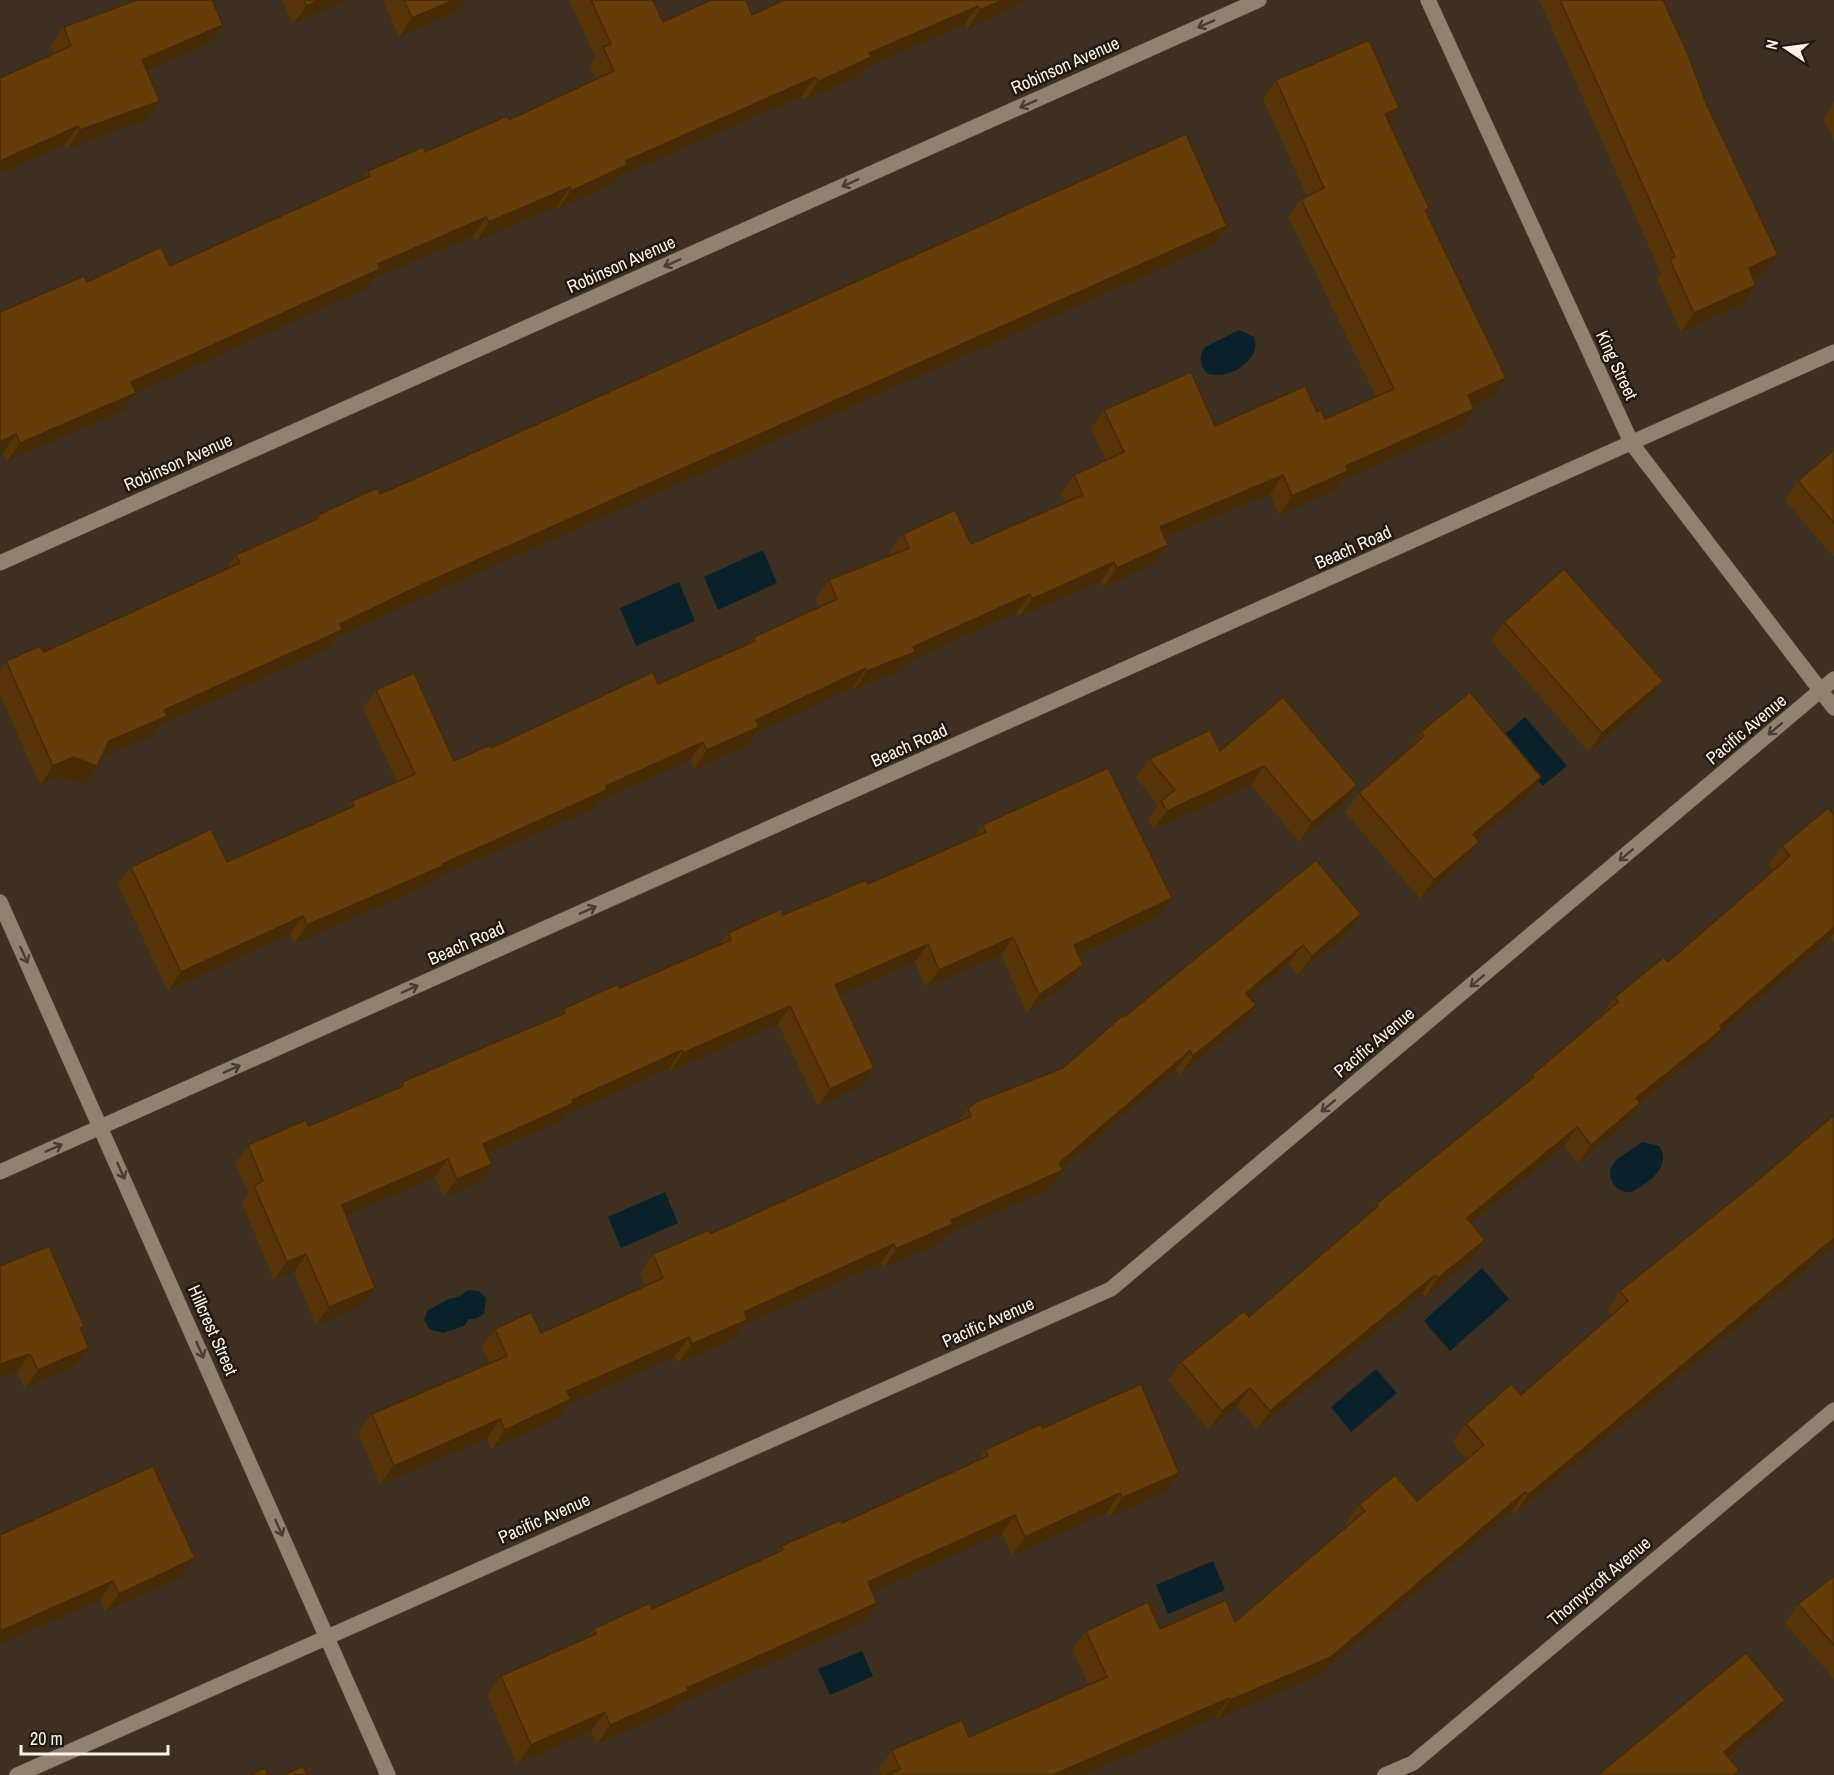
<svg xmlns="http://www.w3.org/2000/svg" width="1834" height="1775" font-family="'Archivo Narrow',sans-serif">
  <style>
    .water { fill: #0a232a }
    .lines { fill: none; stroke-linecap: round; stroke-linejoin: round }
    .minor-casing { stroke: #584d3f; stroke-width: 16 }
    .minor { stroke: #91826f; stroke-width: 15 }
    .wall { fill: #563407 }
    .shaded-wall { fill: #462b06 }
    .building { fill: #643d08; stroke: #462b06; stroke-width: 1.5 }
    .oneway { stroke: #473e33 }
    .labels { text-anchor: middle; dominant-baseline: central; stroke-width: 5; stroke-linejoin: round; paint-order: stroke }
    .street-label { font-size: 18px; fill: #fcf3e9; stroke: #1f1912 }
  </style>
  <rect width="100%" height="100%" fill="#3d3020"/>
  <g class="water">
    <path d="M1239 330 1254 337C1263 360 1226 382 1207 373 1199 365 1199 356 1205 347Z"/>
    <path d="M763 550 777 583 718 610 704 577Z"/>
    <path d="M679 582 695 621 636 646 620 608Z"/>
    <path d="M1525 717 1567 766 1543 786 1501 738Z"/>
    <path d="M1642 1142 1659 1146C1673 1166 1648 1183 1632 1192 1618 1193 1609 1184 1610 1170L1616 1160Z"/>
    <path d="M665 1192 678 1223 621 1248 608 1217Z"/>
    <path d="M1482 1268 1509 1299 1450 1351 1424 1321Z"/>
    <path d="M468 1290 479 1291 486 1298 484 1314 475 1319H469L464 1326 443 1333 429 1329 424 1320 428 1310 451 1298 459 1297Z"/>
    <path d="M1376 1369 1397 1393 1351 1432 1331 1407Z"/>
    <path d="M1213 1561 1225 1590 1168 1614 1156 1585Z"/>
    <path d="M862 1651 873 1676 830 1695 818 1669Z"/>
  </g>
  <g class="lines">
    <g class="minor-casing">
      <g id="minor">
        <path d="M1428 0 1632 444 1834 708"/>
        <path d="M0 563 1259 0"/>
        <path d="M0 902 388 1775"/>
        <path d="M0 1172 1834 352"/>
        <path d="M17 1775 1111 1289 1834 679"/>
        <path d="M1385 1775 1413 1763 1834 1410"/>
      </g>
    </g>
    <use href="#minor" class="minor"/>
  </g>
  <g class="wall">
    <path d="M282 0H348L293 24Z"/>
    <path d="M383 0H466L458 11 399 37Z"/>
    <path d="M569 0H653L663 22 752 15 1021 4 967 29 965 24 863 69 858 76 805 100 802 96 618 177 614 183 558 209 557 206 476 241 473 236 373 279 367 288 136 393 123 411 7 461 3 453 0 455V312L87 282 170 266 362 179 368 171 425 152 509 120 596 79 590 66 596 58Z"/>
    <path d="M1539 0H1663L1764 274 1753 279 1756 285 1743 304 1681 332 1657 279 1661 273Z"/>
    <path d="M223 25 210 43 147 70V119L67 149 65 144 0 174V78L54 54 51 46 64 27Z"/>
    <path d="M1276 80 1399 108 1388 122 1426 212 1493 397 1473 406 1461 428 1342 480 1335 490 1279 515 1270 494 1165 538 1168 545 1155 563 1104 587 1101 581 1019 617 1017 612 908 662 902 670 854 690 853 687 756 733 747 746 694 769 690 760 598 802 594 808 432 880 430 884 294 944 290 934 168 991 118 885 131 867 227 862 347 809 352 801 397 782 363 708 376 690 454 761 491 748 658 684 749 643 754 637 820 607 816 599 829 580 891 555 890 552 903 534 971 544 1065 502 1061 494 1074 475 1106 460 1091 429 1104 410 1215 426 1317 412 1325 419 1376 397 1288 217 1301 199 1307 196 1263 99Z"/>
    <path d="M1834 102V141L1823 118Z"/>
    <path d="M1227 226 1214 245 408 604 336 638 329 648 160 725 154 735 101 757 84 785 60 776 40 785 0 695V671L6 661 44 652 227 569 236 555 313 521 318 515Z"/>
    <path d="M1834 450V557L1785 500 1798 481Z"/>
    <path d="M1504 622 1649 699 1589 752 1491 641Z"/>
    <path d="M1283 697 1343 804 1299 842 1251 785 1154 829 1148 820 1158 805 1136 778 1149 759 1220 751Z"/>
    <path d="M1421 732 1541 777 1528 796 1477 839 1479 842 1466 860 1420 899 1345 812 1359 793 1411 747Z"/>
    <path d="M1834 815V943L1830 938 1716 1037 1708 1048 1640 1104 1627 1122 1578 1163 1564 1146 1471 1223 1485 1240 1472 1259 1425 1297 1422 1294 1257 1430 1237 1407 1208 1430 1168 1380 1181 1362 1249 1317 1369 1214 1376 1204 1526 1084 1532 1075 1601 1016 1615 997 1668 962 1773 870 1769 865 1782 846Z"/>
    <path d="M982 825 1159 916 1079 955 1083 965 1070 982 1027 1013 1001 955 926 987 915 962 840 995 861 1086 818 1106 778 1024 671 1071 669 1068 566 1115 561 1121 488 1154 492 1164 480 1182 444 1197 435 1177 346 1215 375 1288 362 1306 316 1325 294 1272 274 1280 242 1203 249 1194 235 1163 248 1145 309 1126 397 1088 402 1082 559 1015 563 1009 620 988 719 945 728 933 783 915 868 884 973 838Z"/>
    <path d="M1361 914 1348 933 1298 975 1289 964 1250 997 1243 1024 1180 1075 1176 1070 1062 1168 1049 1189 945 1235 940 1243 883 1268 881 1263 744 1325 734 1339 678 1363 675 1356 568 1404 558 1418 492 1449 487 1438 380 1485 358 1432 372 1414 489 1363 482 1347 495 1329 541 1333 645 1286 640 1273 653 1254 710 1234 958 1122 968 1108 1063 1068 1124 1017Z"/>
    <path d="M1834 1115V1246L1515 1514 1512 1511 1318 1676 1217 1719 1216 1717 1083 1775H881L879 1769 892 1750 969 1737 1089 1685 1072 1650 1086 1631 1160 1629 1235 1622 1348 1526 1346 1524 1359 1505 1417 1501 1467 1459 1452 1443 1466 1424 1521 1395 1612 1316 1607 1310 1620 1291 1751 1186Z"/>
    <path d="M0 1266 84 1326 81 1331 89 1348 75 1366 25 1389 17 1372Z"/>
    <path d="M1043 1428 1166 1492 1109 1517 1107 1512 1012 1556 1002 1533 872 1593 877 1603 863 1622 679 1704 675 1710 597 1744 591 1731 517 1764 487 1695 501 1676 587 1638 593 1629 652 1609 776 1554 781 1546 842 1523 978 1461 985 1450Z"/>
    <path d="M0 1535 195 1558 182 1577 105 1612 100 1600 0 1644Z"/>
    <path d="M1834 1576V1679L1785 1623 1798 1604Z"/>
  </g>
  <g class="shaded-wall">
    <path d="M319 0H348L293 24 306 6Z"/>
    <path d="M454 0H466L458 11 399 37 412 18Z"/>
    <path d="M1003 0H1024L1021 4 967 29 980 10Z"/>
    <path d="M978 6 965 24 863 69 858 76 805 100 818 82 869 53Z"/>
    <path d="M223 25 210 43 129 78 142 60Z"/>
    <path d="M815 77 802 96 618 177 614 183 558 209 571 191 626 161Z"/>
    <path d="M160 101 147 119 67 149 80 130Z"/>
    <path d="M1399 108 1386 126 1385 114Z"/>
    <path d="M78 126 65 144 0 174V161Z"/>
    <path d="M570 187 557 206 476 241 489 222Z"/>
    <path d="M486 217 473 236 373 279 367 288 123 399 136 393 123 411 7 461 20 443 131 382 378 264Z"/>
    <path d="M1227 226 1214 245 408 604 336 638 329 648 160 725 154 735 96 759 109 741 164 710 421 585Z"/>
    <path d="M1778 255 1764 274 1735 287 1749 268Z"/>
    <path d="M1756 285 1743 304 1681 332 1694 313Z"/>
    <path d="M1506 378 1493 397 1455 414 1468 395Z"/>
    <path d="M1474 409 1461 428 1342 480 1335 490 1279 515 1292 496 1346 466Z"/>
    <path d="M16 434 3 453 0 455V442Z"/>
    <path d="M1283 475 1270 494 1147 545 1160 527Z"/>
    <path d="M1168 545 1155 563 1104 587 1117 568Z"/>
    <path d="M1114 562 1101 581 1019 617 1032 599Z"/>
    <path d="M1030 594 1017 612 908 662 902 670 854 690 867 671 913 647Z"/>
    <path d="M866 668 853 687 756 733 747 746 694 769 707 750 756 720Z"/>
    <path d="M1663 681 1649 699 1589 752 1602 733Z"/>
    <path d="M703 742 690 760 598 802 594 808 432 880 430 884 294 944 307 925 442 864Z"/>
    <path d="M73 757 97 766 84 785 60 776 40 785 53 766Z"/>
    <path d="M1264 766 1251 785 1154 829 1167 811Z"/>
    <path d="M1541 777 1528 796 1460 853 1473 834Z"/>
    <path d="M1357 785 1343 804 1299 842 1312 823Z"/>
    <path d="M1479 842 1466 860 1420 899 1434 880Z"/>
    <path d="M1172 898 1159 916 1062 963 1074 945Z"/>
    <path d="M1361 914 1348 933 1298 975 1312 956Z"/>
    <path d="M303 916 290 934 168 991 181 972Z"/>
    <path d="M1834 927V933L1830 938 1716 1037 1708 1048 1640 1103 1627 1122 1578 1163 1591 1145 1636 1098Z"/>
    <path d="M1013 937 1001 955 926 987 939 970Z"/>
    <path d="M928 944 915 962 822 1003 835 985Z"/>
    <path d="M1303 945 1289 964 1233 1011 1246 993Z"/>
    <path d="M1083 965 1070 982 1027 1013 1039 995Z"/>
    <path d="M1256 1005 1243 1024 1180 1075 1193 1056Z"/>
    <path d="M790 1006 778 1024 671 1071 683 1053Z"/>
    <path d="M682 1050 669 1068 566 1115 561 1121 470 1161 483 1144 572 1100Z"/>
    <path d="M1190 1051 1176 1070 1055 1174 1063 1170 1049 1189 945 1235 940 1243 883 1268 896 1249 1059 1163Z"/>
    <path d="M874 1068 861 1086 818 1106 830 1089Z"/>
    <path d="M1577 1127 1564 1146 1454 1237 1467 1218Z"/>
    <path d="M448 1159 435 1177 329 1223 342 1205Z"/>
    <path d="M492 1164 480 1182 444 1197 457 1179Z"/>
    <path d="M1834 1238V1246L1515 1514 1528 1495Z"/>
    <path d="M1485 1240 1472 1259 1425 1297 1438 1278Z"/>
    <path d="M894 1244 881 1263 744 1325 734 1339 678 1363 692 1344 744 1312Z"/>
    <path d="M306 1254 294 1272 274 1280 287 1262Z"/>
    <path d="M1435 1275 1422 1294 1257 1430 1270 1411Z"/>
    <path d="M375 1288 362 1306 316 1325 329 1307Z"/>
    <path d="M689 1337 675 1356 568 1404 558 1418 492 1449 505 1430 567 1391Z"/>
    <path d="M89 1348 75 1366 25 1389 38 1370Z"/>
    <path d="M30 1354 17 1372 0 1378V1364Z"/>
    <path d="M1250 1388 1237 1407 1208 1430 1222 1411Z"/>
    <path d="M500 1419 487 1438 380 1485 394 1466Z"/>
    <path d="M1179 1473 1166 1492 1109 1517 1122 1498Z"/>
    <path d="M1525 1492 1512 1511 1318 1676 1217 1719 1230 1700Z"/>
    <path d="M1120 1493 1107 1512 1012 1556 1025 1537Z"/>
    <path d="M1015 1515 1002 1533 854 1601 868 1582Z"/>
    <path d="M195 1558 182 1577 105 1612 119 1594Z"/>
    <path d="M113 1581 100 1600 0 1644V1631Z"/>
    <path d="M877 1603 863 1622 679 1704 675 1710 597 1744 610 1725 687 1688Z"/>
    <path d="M1229 1698 1216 1717 1083 1775H1053Z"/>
    <path d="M1785 1700 1772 1719 1711 1771 1724 1752Z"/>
    <path d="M605 1712 591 1731 517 1764 531 1745Z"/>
  </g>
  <g class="building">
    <path d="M137 0H212L223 25 142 60 160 101 80 130 78 126 0 161V78L71 46 64 27Z"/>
    <path d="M304 0H319L306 6Z"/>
    <path d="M404 0H454L412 18Z"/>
    <path d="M591 0H653L663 22 711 0H746L752 15 784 0H1003L980 10 978 6 869 53 871 57 818 82 815 77 626 161 627 165 571 191 570 187 489 222 486 217 378 264 380 269 131 382 136 393 20 443 16 434 0 442V312L84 276 87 282 161 247 170 266 370 176 368 171 423 147 425 152 507 116 509 120 614 71 603 47 611 44Z"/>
    <path d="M1560 0H1663L1689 57 1706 103 1778 255 1749 268 1756 285 1694 313 1670 260 1675 257Z"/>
    <path d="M1369 40 1399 108 1385 114 1429 208 1425 210 1506 378 1468 395 1474 409 1346 466 1348 471 1292 496 1283 475 1160 527 1168 545 1117 568 1114 562 1032 599 1030 594 913 647 915 652 867 671 866 668 756 720 759 727 707 750 703 742 606 786 607 790 442 864 443 866 307 925 303 916 181 972 131 867 211 829 227 862 354 806 352 801 415 774 376 690 414 673 454 761 490 745 491 748 653 672 658 684 755 641 754 637 837 599 829 580 909 548 903 534 955 510 971 544 1083 495 1074 475 1124 452 1104 410 1191 372 1215 426 1305 386 1317 412 1321 410 1325 419 1394 389 1301 199 1324 188 1276 80Z"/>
    <path d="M1186 134 1227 226 421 585 340 624 342 630 164 710 167 716 109 741 97 766 73 757 53 766 6 661 40 646 44 652 240 563 236 555 319 518 318 515 377 488 380 494 439 468Z"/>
    <path d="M1834 450V523L1798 481Z"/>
    <path d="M1564 569 1663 681 1602 733 1504 622Z"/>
    <path d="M1470 692 1541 777 1473 834 1479 842 1434 880 1359 793 1424 736 1421 732Z"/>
    <path d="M1283 697 1357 785 1312 823 1264 766 1167 811 1161 801 1175 790 1149 759 1210 730 1220 751Z"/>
    <path d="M1108 768 1172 898 1074 945 1083 965 1039 995 1013 937 939 970 928 944 835 985 874 1068 830 1089 790 1006 683 1053 682 1050 572 1100 574 1103 483 1144 492 1164 457 1179 448 1159 342 1205 375 1288 329 1307 306 1254 287 1262 254 1186 263 1181 248 1145 306 1120 309 1126 403 1086 402 1082 565 1013 563 1009 618 984 620 988 731 940 728 933 781 909 783 915 866 880 868 884 986 832 982 825Z"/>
    <path d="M1828 808 1834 815V927L1720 1026 1722 1029 1636 1098 1640 1103 1591 1145 1577 1127 1467 1218 1485 1240 1438 1278 1435 1275 1270 1411 1250 1388 1222 1411 1181 1362 1244 1311 1249 1317 1378 1206 1376 1204 1534 1077 1532 1075 1618 1002 1615 997 1664 957 1668 962 1790 856 1782 846Z"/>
    <path d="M1316 860 1361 914 1312 956 1303 945 1246 993 1256 1005 1193 1056 1190 1051 1059 1163 1063 1170 951 1220 953 1224 896 1249 894 1244 744 1312 747 1320 692 1344 689 1337 567 1391 571 1399 505 1430 500 1419 394 1466 372 1414 507 1356 495 1329 531 1312 541 1333 663 1278 653 1254 709 1230 710 1234 971 1116 968 1108 976 1102 1063 1068 1123 1015 1124 1017Z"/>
    <path d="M1834 1115V1238L1528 1495 1525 1492 1331 1657 1230 1700 1229 1698 1053 1775H887L900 1769 892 1750 962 1720 969 1737 1107 1677 1086 1631 1148 1602 1160 1629 1226 1600 1235 1622 1365 1511 1359 1505 1395 1475 1417 1501 1484 1445 1466 1424 1511 1384 1521 1395 1628 1301 1620 1291 1751 1186Z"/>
    <path d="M49 1246 84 1326 80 1328 89 1348 38 1370 30 1354 0 1364V1266Z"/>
    <path d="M1141 1384 1179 1473 1122 1498 1120 1493 1025 1537 1015 1515 868 1582 877 1603 687 1688 688 1691 610 1725 605 1712 531 1745 501 1676 596 1634 593 1629 650 1603 652 1609 783 1550 781 1546 841 1520 842 1523 988 1456 985 1450 1041 1424 1043 1428Z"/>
    <path d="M153 1466 195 1558 119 1594 113 1581 0 1631V1535Z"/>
    <path d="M1834 1576V1645L1798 1604Z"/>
    <path d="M1746 1653 1785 1700 1724 1752 1739 1770 1734 1775H1598Z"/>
    <path d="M303 1766 307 1775H284Z"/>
    <path d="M265 1768 268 1775H250Z"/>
  </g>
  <defs><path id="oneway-shaft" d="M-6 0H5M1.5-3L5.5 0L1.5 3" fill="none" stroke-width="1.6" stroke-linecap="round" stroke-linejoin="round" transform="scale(1.5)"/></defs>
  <g class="oneway">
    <use href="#oneway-shaft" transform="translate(1206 24) rotate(156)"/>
    <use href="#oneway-shaft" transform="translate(1028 104) rotate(156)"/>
    <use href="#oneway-shaft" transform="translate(850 183) rotate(156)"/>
    <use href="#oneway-shaft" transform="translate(672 263) rotate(156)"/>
    <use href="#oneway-shaft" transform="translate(1775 729) rotate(140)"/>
    <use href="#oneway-shaft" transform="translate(1626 855) rotate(140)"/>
    <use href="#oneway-shaft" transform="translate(588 910) rotate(-24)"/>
    <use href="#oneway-shaft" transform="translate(24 955) rotate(66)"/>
    <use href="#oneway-shaft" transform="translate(1477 981) rotate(140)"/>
    <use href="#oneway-shaft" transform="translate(410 989) rotate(-24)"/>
    <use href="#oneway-shaft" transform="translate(232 1069) rotate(-24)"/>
    <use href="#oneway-shaft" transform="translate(1328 1106) rotate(140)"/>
    <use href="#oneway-shaft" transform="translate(54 1148) rotate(-24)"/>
    <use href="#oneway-shaft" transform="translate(121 1171) rotate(66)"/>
    <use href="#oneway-shaft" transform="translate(200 1350) rotate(66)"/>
    <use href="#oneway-shaft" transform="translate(279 1528) rotate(66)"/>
  </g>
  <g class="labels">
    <g class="street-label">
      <text transform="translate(1065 65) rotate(-24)">Robinson Avenue</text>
      <text transform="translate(621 264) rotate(-24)">Robinson Avenue</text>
      <text transform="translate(1617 365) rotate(65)">King Street</text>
      <text transform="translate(178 462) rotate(-24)">Robinson Avenue</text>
      <text transform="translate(1353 547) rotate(-24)">Beach Road</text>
      <text transform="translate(1746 729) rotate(-40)">Pacific Avenue</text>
      <text transform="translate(909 745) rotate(-24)">Beach Road</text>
      <text transform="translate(466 943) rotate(-24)">Beach Road</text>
      <text transform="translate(1374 1042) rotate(-40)">Pacific Avenue</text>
      <text transform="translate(988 1322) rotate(-24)">Pacific Avenue</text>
      <text transform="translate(213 1330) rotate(66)">Hillcrest Street</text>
      <text transform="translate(544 1518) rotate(-24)">Pacific Avenue</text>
      <text transform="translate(1599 1581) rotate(-40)">Thornycroft Avenue</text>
    </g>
  </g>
  <g transform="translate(1786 48) rotate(283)" stroke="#1f1912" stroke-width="4.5" paint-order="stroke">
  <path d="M0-4.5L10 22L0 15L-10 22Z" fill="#fcf3e9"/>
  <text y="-9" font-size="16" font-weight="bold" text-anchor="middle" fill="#fcf3e9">N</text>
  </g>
  <path d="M21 1745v9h147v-9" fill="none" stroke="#fcf3e9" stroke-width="3"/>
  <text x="30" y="1745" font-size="18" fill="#fcf3e9" stroke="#1f1912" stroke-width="4.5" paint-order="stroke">20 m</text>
</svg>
